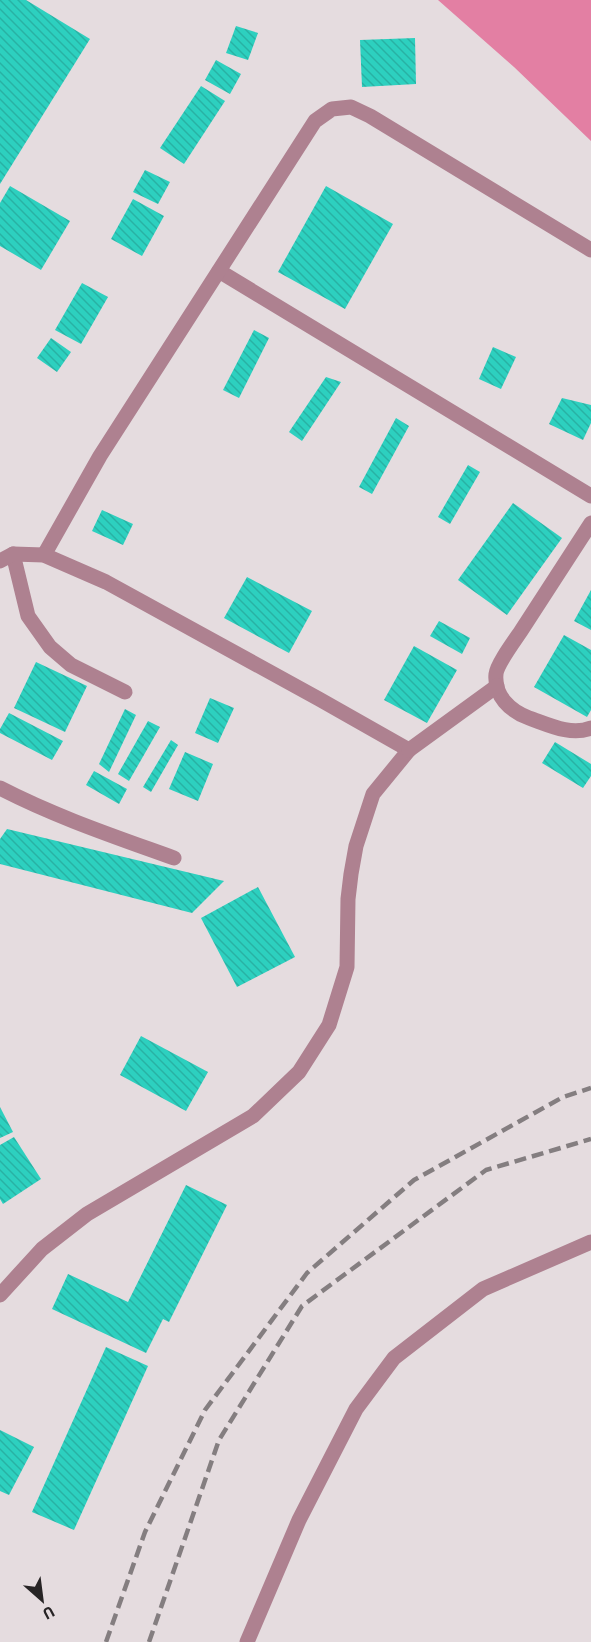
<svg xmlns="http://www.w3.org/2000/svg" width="591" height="1642" font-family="'Titillium Web',sans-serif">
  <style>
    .water { fill: #e37fa3 }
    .building { fill: url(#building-back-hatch) }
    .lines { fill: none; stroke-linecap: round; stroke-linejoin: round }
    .minor { stroke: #ae8190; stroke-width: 15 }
    .rail { stroke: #847e80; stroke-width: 4.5; stroke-dasharray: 12 6; stroke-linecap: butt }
  </style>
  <defs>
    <pattern id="building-back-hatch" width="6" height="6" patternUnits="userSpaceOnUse" patternTransform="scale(1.5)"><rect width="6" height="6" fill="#2dd0bf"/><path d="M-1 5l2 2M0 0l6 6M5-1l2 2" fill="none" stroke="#28b2a4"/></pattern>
  </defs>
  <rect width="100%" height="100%" fill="#e5dcdf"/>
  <path class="water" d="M438 0H591V141L514 67Z"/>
  <g class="building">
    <path d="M0 0H26L90 39 0 184Z"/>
    <path d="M236 26 258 33 248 60 226 53Z"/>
    <path d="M415 38 416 84 362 87 360 40Z"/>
    <path d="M216 60 241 74 230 94 205 80Z"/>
    <path d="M201 86 225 101 184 164 160 148Z"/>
    <path d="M145 170 170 182 158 204 133 192Z"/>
    <path d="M10 186 70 221 41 270 0 246V203Z"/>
    <path d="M326 186 393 224 345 309 278 272Z"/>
    <path d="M133 199 164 216 142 256 111 239Z"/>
    <path d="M82 283 108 297 81 344 55 330Z"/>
    <path d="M254 330 269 338 239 398 223 390Z"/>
    <path d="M51 338 71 352 57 372 37 358Z"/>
    <path d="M493 347 516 357 501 389 479 379Z"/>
    <path d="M326 377 341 382 302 441 289 432Z"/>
    <path d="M562 398 591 405V423L583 440 549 424Z"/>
    <path d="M396 418 409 426 372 494 359 487Z"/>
    <path d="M468 465 480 472 450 524 438 517Z"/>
    <path d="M513 503 562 538 507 615 458 580Z"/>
    <path d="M102 510 133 524 123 545 92 531Z"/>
    <path d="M247 577 312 611 289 653 224 618Z"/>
    <path d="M591 590V630L574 621Z"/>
    <path d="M439 621 470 638 462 654 430 636Z"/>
    <path d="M564 635 591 650V710L587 717 534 687Z"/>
    <path d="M414 646 457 670 427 723 384 700Z"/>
    <path d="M36 662 87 686 65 732 14 708Z"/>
    <path d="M210 698 234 708 218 743 195 733Z"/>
    <path d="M125 709 136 715 109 772 99 764Z"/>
    <path d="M9 713 63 741 52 760 0 733V729Z"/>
    <path d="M148 721 160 727 129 781 118 774Z"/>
    <path d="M171 740 178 745 151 792 143 787Z"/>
    <path d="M555 742 591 764V776L583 788 542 763Z"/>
    <path d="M185 752 213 764 198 801 169 789Z"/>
    <path d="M94 771 127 789 119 804 86 785Z"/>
    <path d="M7 829 224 881 192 913 0 864V839Z"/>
    <path d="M258 887 295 957 237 987 201 918Z"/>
    <path d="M141 1036 208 1072 186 1111 120 1075Z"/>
    <path d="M0 1107 13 1132 0 1138Z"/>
    <path d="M14 1137 41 1179 3 1204 0 1199V1145Z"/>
    <path d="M186 1185 227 1205 169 1322 163 1319 146 1353 52 1309 68 1274 128 1302Z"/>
    <path d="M106 1347 148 1366 74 1530 32 1512Z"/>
    <path d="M0 1430 34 1447 9 1495 0 1491Z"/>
  </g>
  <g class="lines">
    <g class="minor">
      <path d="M219 271 591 496"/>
      <path d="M591 523C568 559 544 595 521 631 515 640 497 664 496 674 494 696 510 711 529 718 549 725 571 736 591 728"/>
      <path d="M13 554 28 616 50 647 71 665 125 692"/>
      <path d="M44 555 100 456 315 121 332 109 351 107 370 116 591 250"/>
      <path d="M0 561 13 554 44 555 106 582 319 699 409 750 373 794 356 846 351 874 348 899 347 967 329 1025 299 1072 253 1116 87 1214 42 1249 0 1295"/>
      <path d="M409 750 497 686"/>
      <path d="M0 788C56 817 116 837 174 858"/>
      <path d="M247 1642 299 1520 356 1409 394 1358 483 1289 591 1242"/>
    </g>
    <g class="rail">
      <path d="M106 1642 145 1532 205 1410 307 1273 414 1180 563 1097 591 1088"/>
      <path d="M149 1642 219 1440 302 1306 486 1170 591 1139"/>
    </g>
  </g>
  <g transform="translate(42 1600) rotate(152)" stroke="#e5dcdf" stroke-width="4.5" paint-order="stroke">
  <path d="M0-4.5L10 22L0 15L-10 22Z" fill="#272425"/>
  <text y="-9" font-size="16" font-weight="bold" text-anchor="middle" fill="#272425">U</text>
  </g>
</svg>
